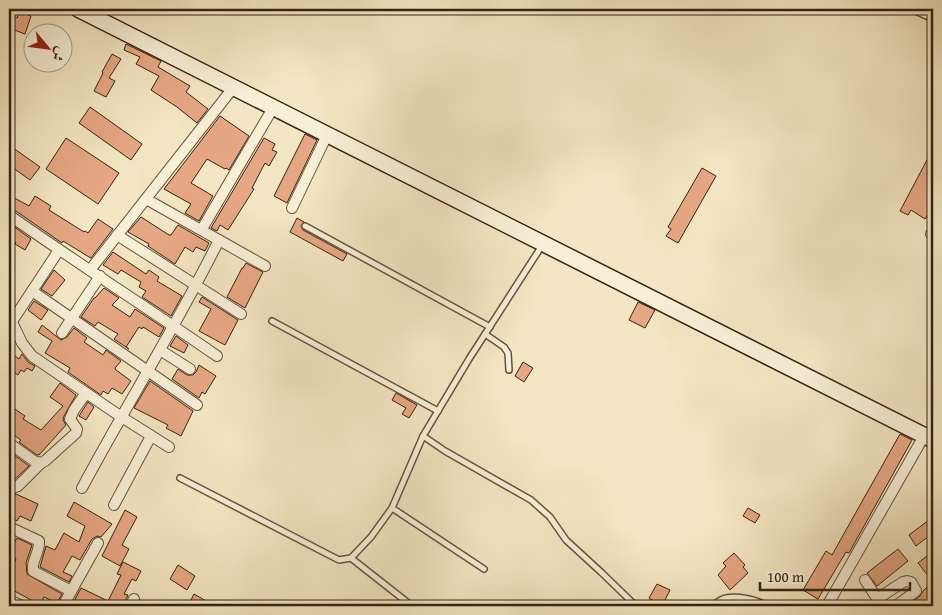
<svg xmlns="http://www.w3.org/2000/svg" width="942" height="615" font-family="'Gentium Book Plus',Amiri,serif">
  <style>
    .building { fill: #e6a784; stroke: #352311 }
    .lines { fill: none; stroke-linecap: round; stroke-linejoin: round }
    .lane-casing { stroke: #65543d; stroke-width: 8 }
    .street-casing { stroke: #65543d; stroke-width: 12 }
    .secondary-casing { stroke: #352311; stroke-width: 18 }
    .lane { stroke: #f8efd7; stroke-width: 5 }
    .street { stroke: #f8efd7; stroke-width: 10 }
    .secondary { stroke: #f8efd7; stroke-width: 15 }
  </style>
  <rect width="100%" height="100%" fill="#f4e6c2"/>
  <filter id="stains"><feTurbulence type="fractalNoise" baseFrequency=".004" numOctaves="4"/><feColorMatrix values="0 0 0 0 .2 0 0 0 0 .09 0 0 0 0 .02 0 0 0 .5 -.17"/></filter>
  <radialGradient id="worn" r=".72"><stop offset=".6" stop-color="#630" stop-opacity="0"/><stop offset="1" stop-color="#630" stop-opacity=".3"/></radialGradient>
  <g class="building">
    <path d="M19 12 31 16 25 34 9 28V14L17 18Z"/>
    <path d="M126 44 161 61 158 67 190 86 186 92 208 109 197 123 177 107 151 90 159 76 136 64 140 57 124 50Z"/>
    <path d="M112 54 121 59 109 78 115 81 106 97 94 91 103 73 102 72Z"/>
    <path d="M90 107 142 144 131 160 79 123Z"/>
    <path d="M220 116 249 136 229 170 226 168 225 169 207 159 191 183 213 196 199 221 185 213 191 204 164 189Z"/>
    <path d="M305 134 317 140 287 203 274 196Z"/>
    <path d="M66 138 119 173 98 204 46 169Z"/>
    <path d="M264 138 275 144 272 150 277 152 269 166 265 163 252 188 254 189 228 230 220 225 217 231 211 228Z"/>
    <path d="M9 145 40 167 30 180 9 165Z"/>
    <path d="M928 158 933 161V206L925 219 911 210 908 215 900 211Z"/>
    <path d="M702 168 716 176 678 243 666 236 671 229 668 227Z"/>
    <path d="M9 195 29 206 35 196 51 206 49 210 84 232 85 231 88 233 98 219 113 229 91 258 89 257 63 241 62 243 13 209 9 208Z"/>
    <path d="M141 217 169 235H171L178 225 209 243 205 251 196 247 193 252 185 247 175 264 148 246 149 244 128 232Z"/>
    <path d="M297 218 304 222 301 226 303 230 347 254 343 261 290 232Z"/>
    <path d="M9 223 31 239 25 250 15 244 16 243 9 237Z"/>
    <path d="M113 252 146 274 149 270 159 277 157 281 182 296 171 316 142 297 146 291 139 287 141 282 121 270 118 274 103 265Z"/>
    <path d="M246 263 263 272 245 308 227 297 242 268H243Z"/>
    <path d="M54 270 65 280 52 296 41 289Z"/>
    <path d="M104 288 119 298 112 305 130 317 135 309 164 328 159 337 143 327 142 329 139 327 126 347 129 349 114 339 118 334 98 322 95 326 81 317 94 298H95Z"/>
    <path d="M202 297 238 320 225 345 199 331 211 309 199 302Z"/>
    <path d="M34 301 48 310 41 320 28 310Z"/>
    <path d="M638 302 655 310 645 328 629 320Z"/>
    <path d="M42 325 61 340 67 337 74 328 87 338 84 342 103 355 106 350 121 361 115 368 116 370 131 381 122 394 112 388 108 394 103 391 101 395 68 372 70 368 45 353 52 341 38 332Z"/>
    <path d="M176 336 188 345 184 353 170 346Z"/>
    <path d="M9 351 19 359 22 354 28 362 35 366 32 371 27 368 24 372 21 370 18 375 9 369Z"/>
    <path d="M523 362 533 368 524 382 515 376Z"/>
    <path d="M199 365 216 376 205 394 202 392 199 398 172 379 178 369 187 375H193L196 372Z"/>
    <path d="M150 381 193 411 181 436 166 428 168 425 134 408Z"/>
    <path d="M60 383 76 395 64 416 63 420 66 425 39 455H37L19 442 21 440 9 432V405L25 416 23 419 41 430 63 406 50 397Z"/>
    <path d="M396 393 417 405 409 418 402 414 406 408 392 400Z"/>
    <path d="M88 402 94 407 86 420 79 416Z"/>
    <path d="M900 434 912 440 849 553 846 552 818 599 803 590 826 551 832 555Z"/>
    <path d="M10 452 29 466 14 480 9 483V454Z"/>
    <path d="M16 494 38 504 31 521 20 516 17 521 9 516V502L12 496Z"/>
    <path d="M74 502 112 524 101 537 97 536 92 539 80 560 72 556 63 572 72 576 69 582 40 567 46 546 55 550 64 533 79 542 85 526 67 516Z"/>
    <path d="M748 508 760 515 755 523 743 516Z"/>
    <path d="M125 510 137 517 122 545 129 549 120 566 102 556Z"/>
    <path d="M933 517V533L916 546 909 535Z"/>
    <path d="M17 538 32 545 26 563 27 574 62 594 57 603 44 597 40 605 9 588V574L16 559 9 556V553Z"/>
    <path d="M898 549 908 561 877 586 867 573Z"/>
    <path d="M734 553 745 565 743 567 748 573 730 590 718 575 726 566 723 563Z"/>
    <path d="M927 556 933 564V602L929 606H907L920 596 923 591 933 582 918 563Z"/>
    <path d="M123 562 141 571 136 581 132 579 124 594 128 595 123 606H79L73 603 81 588 108 601 121 575 117 574Z"/>
    <path d="M178 565 195 576 187 590 170 579Z"/>
    <path d="M657 584 670 590 662 606 649 598Z"/>
    <path d="M194 594 215 606H188Z"/>
  </g>
  <g class="lines">
    <g class="lane-casing">
      <g id="lane">
        <path d="M911 9 933 19"/>
        <path d="M305 226 490 327"/>
        <path d="M272 321 438 411"/>
        <path d="M485 334 504 347 508 353 509 370"/>
        <path d="M423 436 445 451 531 500 550 517 566 540 602 573 636 606"/>
        <path d="M180 478 339 560 351 558 371 537 392 508 423 436 469 359 543 244"/>
        <path d="M392 508 484 569"/>
        <path d="M351 558 412 606"/>
        <path d="M712 606C716 603 721 599 726 598 737 596 758 599 766 606"/>
      </g>
    </g>
    <g class="street-casing">
      <g id="street">
        <path d="M146 199 265 266"/>
        <path d="M292 208 327 135"/>
        <path d="M9 215C77 263 148 308 217 356"/>
        <path d="M202 229 273 108"/>
        <path d="M931 234 933 236"/>
        <path d="M117 235 241 314"/>
        <path d="M90 270 233 88"/>
        <path d="M32 291 197 405"/>
        <path d="M12 322 22 343 32 356 120 416 169 447"/>
        <path d="M9 326 59 250"/>
        <path d="M62 333 100 276"/>
        <path d="M160 350 190 369"/>
        <path d="M9 443 34 461 41 463 45 461 76 433 77 429 70 419 74 410 86 393"/>
        <path d="M82 488C127 404 177 325 219 240"/>
        <path d="M9 490 18 486 41 463"/>
        <path d="M114 505 151 436"/>
        <path d="M9 527 39 541C40 552 31 561 33 571L71 591"/>
        <path d="M865 580 882 606"/>
        <path d="M877 599 903 582 907 581 911 582 916 591 896 606"/>
        <path d="M9 600 22 606"/>
        <path d="M63 606 98 543"/>
        <path d="M130 606 134 599"/>
        <path d="M827 606 920 443"/>
      </g>
    </g>
    <g class="secondary-casing">
      <path id="secondary" d="M78 9 933 440"/>
    </g>
    <use href="#lane" class="lane"/>
    <use href="#street" class="street"/>
    <use href="#secondary" class="secondary"/>
  </g>
  <rect width="942" height="615" fill="none" stroke="#f4e6c2" stroke-width="30"/>
  <rect x="10" y="10" width="922" height="595" fill="none" stroke="#352311" stroke-width="2.5"/>
  <rect x="15" y="15" width="912" height="585" fill="none" stroke="#352311"/>
  <g transform="translate(48 48) rotate(119)"><circle r="24" fill="#f8efd7" stroke="#aa9d88"/>
  <path d="M0-4L9 19L0 12L-9 19Z" fill="#8f2418"/>
  <text y="-8" font-size="14" font-weight="bold" text-anchor="middle" fill="#352311">ش</text>
  </g>
  <path d="M760 582v8h150v-8" fill="none" stroke="#352311" stroke-width="2.5"/>
  <text x="767" y="582" font-size="15" fill="#352311" stroke="#f8efd7" stroke-width="4" paint-order="stroke">100 m</text>
  <rect width="100%" height="100%" filter="url(#stains)"/>
  <rect width="100%" height="100%" fill="url(#worn)"/>
</svg>
